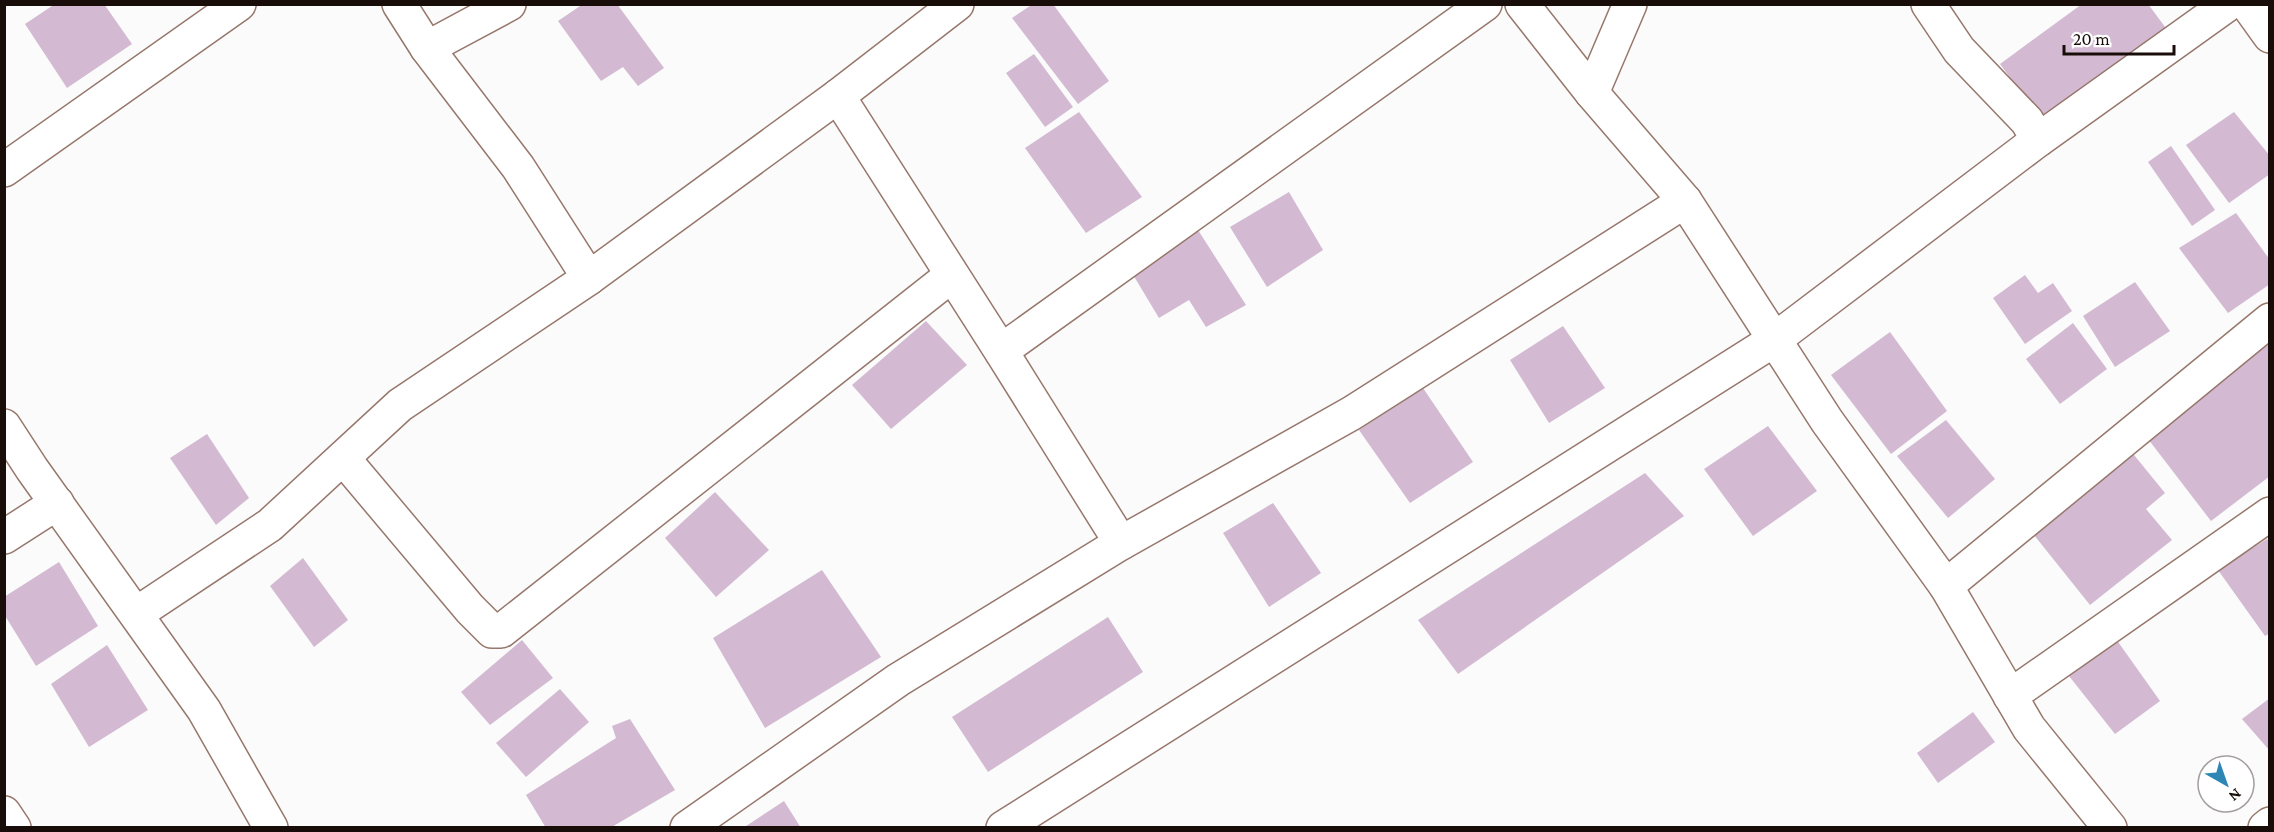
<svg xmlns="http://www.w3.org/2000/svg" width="2274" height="832" font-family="'Crimson Pro',serif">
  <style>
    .building { fill: #d3bad2 }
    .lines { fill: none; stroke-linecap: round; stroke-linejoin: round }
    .street-casing { stroke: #97776c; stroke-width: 36 }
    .street { stroke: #fff; stroke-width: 33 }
  </style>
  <rect width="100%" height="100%" fill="#fafbfa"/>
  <g class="building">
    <path d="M55 4H104L132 44 67 88 25 24Z"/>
    <path d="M583 4H617L664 68 638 86 623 67 601 81 558 21Z"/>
    <path d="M1033 4H1053L1109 81 1078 104 1012 18Z"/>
    <path d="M2082 4H2148L2171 35 2044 124 2000 64Z"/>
    <path d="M1034 54 1073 107 1045 127 1006 73Z"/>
    <path d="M1079 112 1142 197 1086 233 1025 148Z"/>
    <path d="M2234 112 2270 156V174L2229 203 2186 145Z"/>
    <path d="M2171 146 2215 210 2192 226 2148 162Z"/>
    <path d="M1289 192 1323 250 1267 287 1230 227Z"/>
    <path d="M2236 213 2270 260V284L2228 313 2179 248Z"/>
    <path d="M1198 230 1246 305 1206 327 1189 300 1159 318 1132 273Z"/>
    <path d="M2025 275 2038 293 2053 283 2072 311 2025 344 1993 298Z"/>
    <path d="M2135 282 2170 331 2115 367 2083 316Z"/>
    <path d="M926 321 967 365 891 429 852 385Z"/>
    <path d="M2073 323 2107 369 2060 404 2026 359Z"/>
    <path d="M1563 326 1605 388 1549 423 1510 360Z"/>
    <path d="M1890 332 1947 411 1891 454 1831 375Z"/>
    <path d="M2270 339V476L2211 521 2145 435Z"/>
    <path d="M1423 388 1473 462 1410 503 1359 430Z"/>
    <path d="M1946 420 1995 479 1948 518 1897 456Z"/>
    <path d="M1768 426 1817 491 1753 536 1704 469Z"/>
    <path d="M207 434 249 498 216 525 170 458Z"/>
    <path d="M2130 450 2165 493 2146 509 2172 540 2090 605 2030 530Z"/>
    <path d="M1645 473 1684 516 1458 674 1418 620Z"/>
    <path d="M715 492 769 550 716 597 665 538Z"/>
    <path d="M1273 503 1321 573 1269 607 1223 533Z"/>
    <path d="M2267 539 2270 542V633L2265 636 2218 570Z"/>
    <path d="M303 558 348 620 314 647 270 586Z"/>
    <path d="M59 562 98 626 36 666 4 614V597Z"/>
    <path d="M822 570 881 657 765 728 713 638Z"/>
    <path d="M1108 617 1143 672 988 772 952 717Z"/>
    <path d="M2116 639 2160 701 2115 734 2069 676Z"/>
    <path d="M522 640 553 678 490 725 461 692Z"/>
    <path d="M107 645 148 710 89 747 51 684Z"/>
    <path d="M560 689 589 722 526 777 496 743Z"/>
    <path d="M2270 698V751L2242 719Z"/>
    <path d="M1973 712 1995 742 1938 783 1917 753Z"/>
    <path d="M630 719 675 790 610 828H546L526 795 616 738 612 726Z"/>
    <path d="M784 801 801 828H743Z"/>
  </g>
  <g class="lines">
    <g class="street-casing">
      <g id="street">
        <path d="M1522 4 1592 93 1685 201 1827 421 1946 586 2029 728 2110 828"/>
        <path d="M1928 4 1959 50 2027 121 2038 140"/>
        <path d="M2247 4 2270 36"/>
        <path d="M427 48 509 4"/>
        <path d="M1592 93 1630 4"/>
        <path d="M838 96 1001 351 1121 543"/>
        <path d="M4 170 239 4"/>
        <path d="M589 278 838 96 957 4"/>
        <path d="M1001 351 1485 4"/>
        <path d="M4 426 32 469 204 710 271 828"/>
        <path d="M343 458 470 609 492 631H501L952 275"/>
        <path d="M4 537 57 503"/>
        <path d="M1946 586 2270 320"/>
        <path d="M136 614 270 525 400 405 589 278 518 167 427 48 399 4"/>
        <path d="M2010 696 2270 514"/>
        <path d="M4 813 14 828"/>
        <path d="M687 828 898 680 1121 543 1352 413 1685 201"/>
        <path d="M1003 828 1774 340 2038 140 2228 4"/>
        <path d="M2265 828 2270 824"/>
      </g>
    </g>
    <use href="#street" class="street"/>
  </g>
  <rect width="2274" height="832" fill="none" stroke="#180d09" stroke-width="12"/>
  <g transform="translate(2226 784) rotate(140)"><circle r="28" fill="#ffffff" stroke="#a39e9d" stroke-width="1.5"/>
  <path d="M0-4.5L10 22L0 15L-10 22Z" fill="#2d86b4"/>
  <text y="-9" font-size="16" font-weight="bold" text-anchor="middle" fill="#180d09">N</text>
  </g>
  <path d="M2064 45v9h110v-9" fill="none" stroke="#180d09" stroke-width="3"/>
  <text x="2073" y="45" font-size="18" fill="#180d09" stroke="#ffffff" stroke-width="4.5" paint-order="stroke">20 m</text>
</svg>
